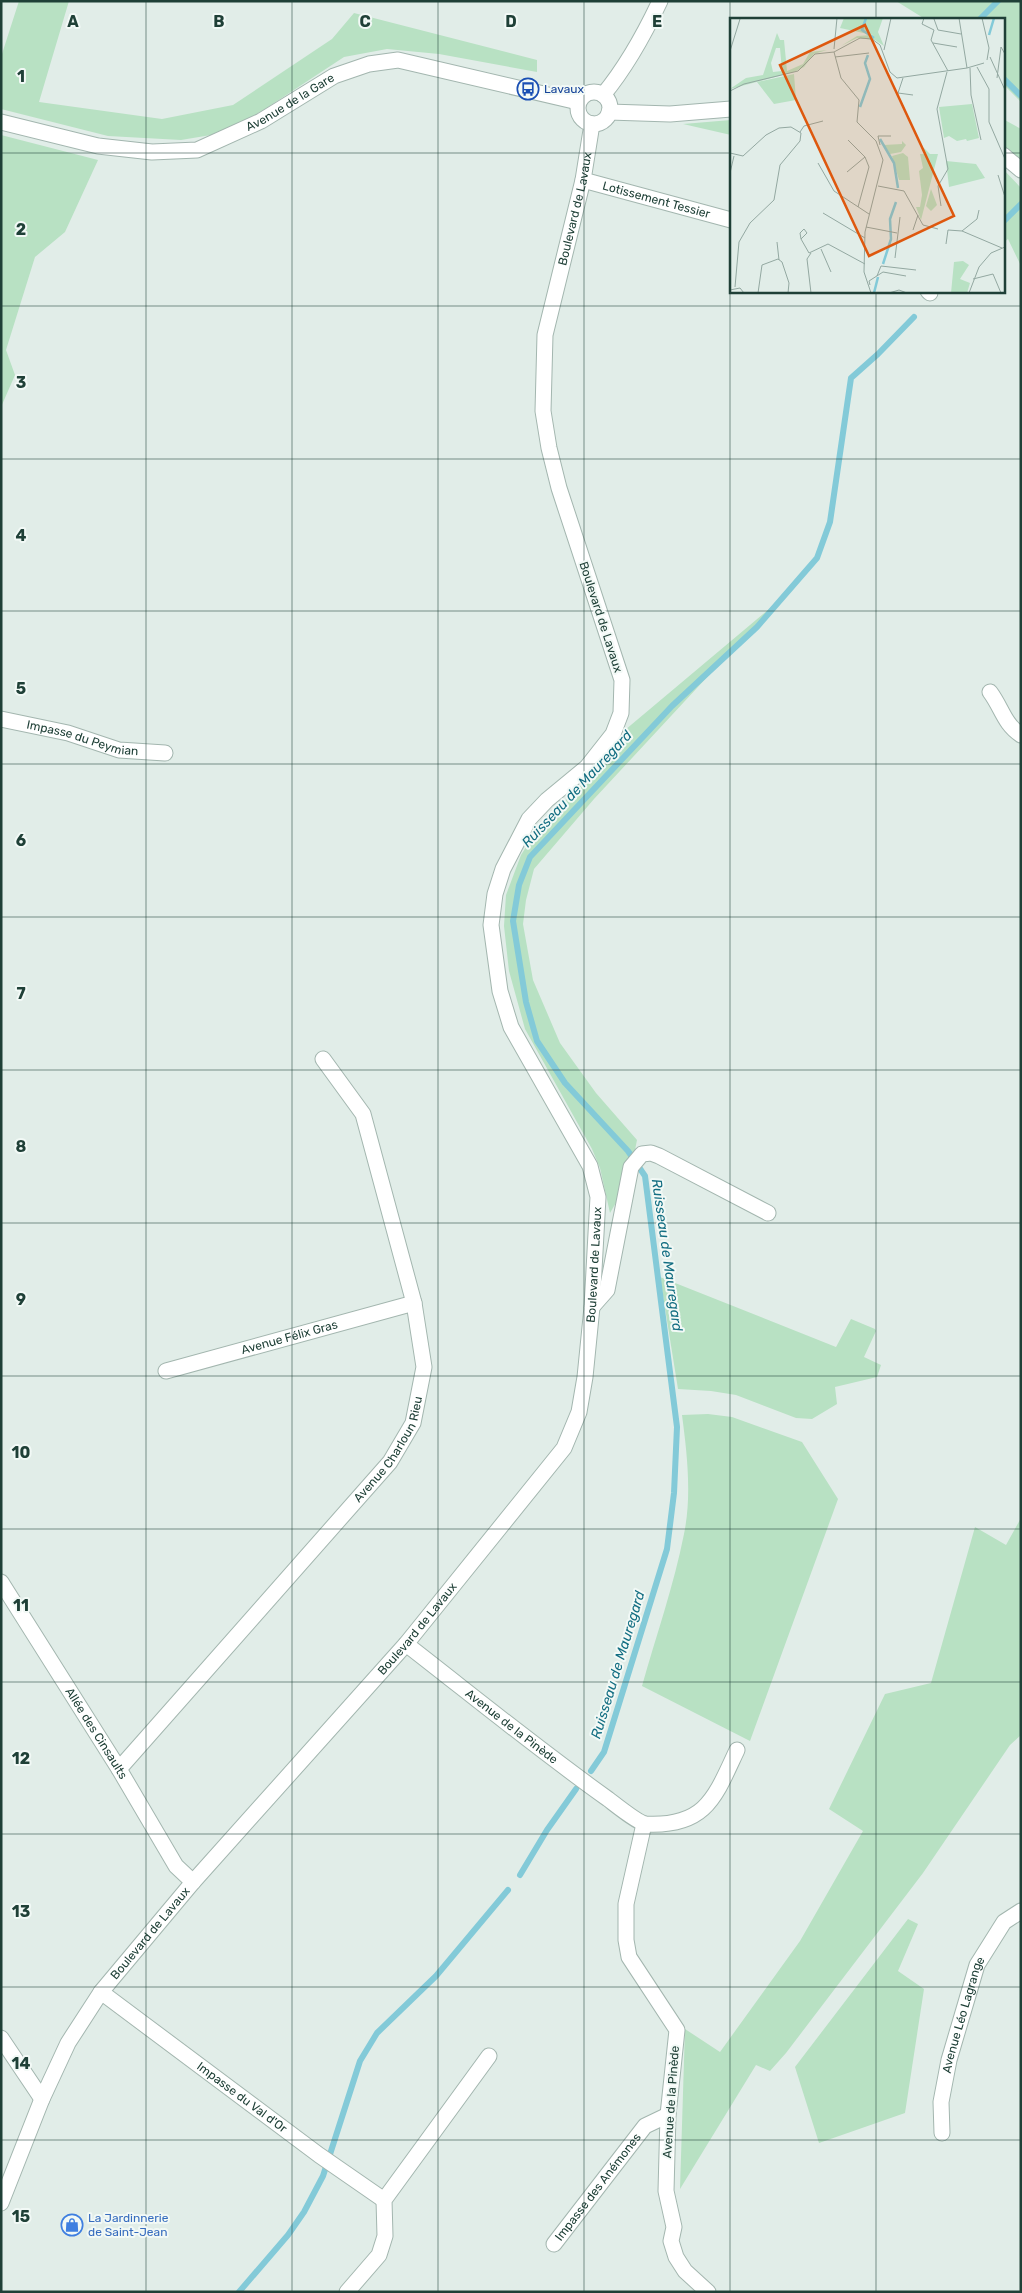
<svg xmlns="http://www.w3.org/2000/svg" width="1022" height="2293" font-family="Rubik,sans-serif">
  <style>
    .green { fill: #b8e1c3 }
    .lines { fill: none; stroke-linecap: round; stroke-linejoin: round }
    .stream { stroke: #83cad8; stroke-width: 6 }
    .minor-casing { stroke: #a3b6af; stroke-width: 17 }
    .minor { stroke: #fff; stroke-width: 15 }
    .grid { fill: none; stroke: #1f4037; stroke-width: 1; stroke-opacity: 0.55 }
    .labels { text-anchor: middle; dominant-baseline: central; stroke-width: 4; stroke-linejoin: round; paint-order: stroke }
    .transit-label { font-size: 12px; fill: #164399; stroke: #f2f9f6; text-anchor: start }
    .street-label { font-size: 12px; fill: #1f4037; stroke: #f2f9f6 }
    .shop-label { font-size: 12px; fill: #366cbe; stroke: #f2f9f6; text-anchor: start }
    .water-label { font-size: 14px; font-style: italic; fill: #136e82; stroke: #f2f9f6 }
    .inset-river { fill: none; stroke: #83cad8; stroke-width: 2.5 }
    .inset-road { fill: none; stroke: #93a8a1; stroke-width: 1 }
    .view { fill: #de580e; fill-opacity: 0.15; stroke: #de580e; stroke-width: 2.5 }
    .inset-edge { fill: none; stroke: #1f4037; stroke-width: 2.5 }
    .grid-label { font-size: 16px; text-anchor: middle; font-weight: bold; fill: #1f4037; stroke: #f2f9f6; stroke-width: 4; stroke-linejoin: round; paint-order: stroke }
  </style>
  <rect width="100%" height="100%" fill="#e1ede8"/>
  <g class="green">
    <path d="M19 1H69L39 102 162 119 233 105 332 39 354 13 537 60V72L439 54 387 49 344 57 265 109 223 133 181 140 108 136 1 109V57Z"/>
    <path d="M896 1H1021V102L1003 84V19H925Z"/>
    <path d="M1003 119 1021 129V160L1003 147Z"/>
    <path d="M731 120V135L683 124Z"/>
    <path d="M1 135 98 160 65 232 35 257 6 350 15 375 1 407Z"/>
    <path d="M1003 169 1021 188V266L1008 239 1003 243Z"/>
    <path d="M775 604 594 799 534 869 526 900 523 924 533 980 560 1043 596 1093 637 1140 629 1180 610 1213 600 1168 592 1149 525 1029 509 971 504 926 506 895 521 855 542 822 613 755 625 730Z"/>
    <path d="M660 1277 836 1347 851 1319 875 1329 876 1331 864 1357 881 1365 877 1377 835 1387 837 1404 812 1419 796 1418 736 1395 711 1391 678 1389Z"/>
    <path d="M708 1414 732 1417 802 1442 838 1499 750 1741 642 1686C656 1636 674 1585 684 1534 692 1495 687 1453 682 1415Z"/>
    <path d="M1021 1518V1735L1010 1745 923 1873 786 2053 770 2071 756 2065 680 2189 685 2029 720 2052 800 1941 863 1831 829 1809 885 1694 931 1683 975 1527 1006 1545Z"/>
    <path d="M908 1919 918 1924 898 1971 924 1989 905 2113 819 2143 795 2067Z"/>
  </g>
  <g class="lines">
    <g class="stream">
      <path d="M980 19 998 1"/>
      <path d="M1003 78 1021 96"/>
      <path d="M1003 222 1021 204"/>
      <path d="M591 1771 604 1752 667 1549 674 1493 677 1427 645 1176 628 1151 565 1083 537 1041 526 1002 513 921 519 885 530 857 672 706 757 627 817 558 830 522 851 378 878 354 914 317"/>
      <path d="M520 1875 547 1830 576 1789"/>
      <path d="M239 2292 288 2235 304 2212 323 2176 360 2061 377 2033 436 1976 508 1890"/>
    </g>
    <g class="minor-casing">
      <g id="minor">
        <circle cx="594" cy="108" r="16"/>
        <path d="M603 95C627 66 644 35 660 1"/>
        <path d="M609 112 670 114 731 109"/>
        <path id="s1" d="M1 122 98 146 152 152 197 150 261 121 334 76 369 64 398 60 578 102"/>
        <path d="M1003 155 1021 170"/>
        <path id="s2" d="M583 180 731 220"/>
        <path d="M928 291 930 293"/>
        <path d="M990 692C1002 708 1004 724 1021 735"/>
        <path id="s3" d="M1 719 68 733 119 750 165 753"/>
        <path d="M592 1307 607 1290 631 1167 642 1154 651 1153 659 1156 768 1213"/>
        <path id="s4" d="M166 1371 414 1303"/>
        <path id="s5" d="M1 1582 119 1769 176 1866 193 1882"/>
        <path id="s6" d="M406 1644C473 1696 539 1750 608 1799 616 1805 638 1823 646 1824 706 1827 715 1797 737 1750"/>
        <path id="s7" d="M119 1769 390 1462 413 1423 424 1367 414 1303 363 1114 323 1059"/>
        <path d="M644 1824 626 1904V1940L629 1957 677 2030 668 2115 666 2191 674 2227 671 2241 676 2257 685 2271 708 2292"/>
        <path id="s8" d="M101 1992 319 2155 384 2200"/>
        <path d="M1 2038 42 2099"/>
        <path id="s9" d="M942 2133 941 2102 949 2060 977 1965 1004 1922 1021 1911"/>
        <path id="s10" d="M1 2203 42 2099 68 2043 101 1992 193 1882 406 1644 564 1448 579 1412 585 1377 592 1307 598 1197 590 1166 511 1027 500 991 491 925 495 894 503 869 529 819 547 800 587 767 613 734 621 713 622 680 559 488 549 448 543 411 545 335 583 180 592 124"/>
        <path id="s11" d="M554 2244 645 2126 668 2115"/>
        <path d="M347 2292 379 2255 385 2236 384 2200 489 2056"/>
      </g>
    </g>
    <use href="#minor" class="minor"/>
  </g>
  <path class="grid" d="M146 1V2292M292 1V2292M438 1V2292M584 1V2292M730 1V2292M876 1V19M1 153H731M1003 153H1021M876 291V2292M1 306H1021M1 459H1021M1 611H1021M1 764H1021M1 917H1021M1 1070H1021M1 1223H1021M1 1376H1021M1 1529H1021M1 1682H1021M1 1834H1021M1 1987H1021M1 2140H1021"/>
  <defs>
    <g id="bus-ring" transform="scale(1.125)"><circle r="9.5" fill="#f2f9f6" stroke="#1a4fb4" stroke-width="1.5"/><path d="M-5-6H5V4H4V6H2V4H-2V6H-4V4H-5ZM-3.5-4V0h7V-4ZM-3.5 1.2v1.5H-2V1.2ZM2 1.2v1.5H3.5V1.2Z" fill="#1a4fb4"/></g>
    <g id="shop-ring" transform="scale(1.125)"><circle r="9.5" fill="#f2f9f6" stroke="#3f7fe0" stroke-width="1.5"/><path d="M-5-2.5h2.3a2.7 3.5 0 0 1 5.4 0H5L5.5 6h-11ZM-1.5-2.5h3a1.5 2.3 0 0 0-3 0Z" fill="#3f7fe0"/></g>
  </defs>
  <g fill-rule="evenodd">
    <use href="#bus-ring" x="528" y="89"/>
    <use href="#shop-ring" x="72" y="2225"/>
  </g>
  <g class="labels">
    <g class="transit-label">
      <text x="544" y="89">Lavaux</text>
    </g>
    <g class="street-label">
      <text stroke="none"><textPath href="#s1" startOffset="304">Avenue de la Gare</textPath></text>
      <text stroke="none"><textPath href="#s2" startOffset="76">Lotissement Tessier</textPath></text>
      <text stroke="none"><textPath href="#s10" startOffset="2276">Boulevard de Lavaux</textPath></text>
      <text transform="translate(601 617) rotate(72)">Boulevard de Lavaux</text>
      <text stroke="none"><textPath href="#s3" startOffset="84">Impasse du Peymian</textPath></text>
      <text stroke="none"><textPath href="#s10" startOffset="1136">Boulevard de Lavaux</textPath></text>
      <text stroke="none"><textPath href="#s4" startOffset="128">Avenue Félix Gras</textPath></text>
      <text stroke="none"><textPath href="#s7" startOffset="420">Avenue Charloun Rieu</textPath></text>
      <text stroke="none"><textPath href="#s10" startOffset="716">Boulevard de Lavaux</textPath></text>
      <text stroke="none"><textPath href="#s6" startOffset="134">Avenue de la Pinède</textPath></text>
      <text stroke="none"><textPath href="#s5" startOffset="179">Allée des Cinsaults</textPath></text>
      <text stroke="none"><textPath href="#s10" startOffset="311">Boulevard de Lavaux</textPath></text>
      <text stroke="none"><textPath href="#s9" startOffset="121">Avenue Léo Lagrange</textPath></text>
      <text stroke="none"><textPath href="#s8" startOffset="176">Impasse du Val d'Or</textPath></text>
      <text transform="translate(671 2102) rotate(-86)">Avenue de la Pinède</text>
      <text stroke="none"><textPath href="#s11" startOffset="72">Impasse des Anémones</textPath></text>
    </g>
    <g class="shop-label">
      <text x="88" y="2218">La Jardinnerie<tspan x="88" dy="14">de Saint-Jean</tspan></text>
    </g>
    <g class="water-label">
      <text transform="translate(577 789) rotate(-47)">Ruisseau de Mauregard</text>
      <text transform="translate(667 1255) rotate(82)">Ruisseau de Mauregard</text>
      <text transform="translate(618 1665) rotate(-73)">Ruisseau de Mauregard</text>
    </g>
  </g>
  <g transform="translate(730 18)">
    <rect width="275" height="275" fill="#e1ede8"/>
    <path d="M114 0H153L148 14 154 28 145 22 127 20 111 28 127 18 143 17 110 10ZM47 15 50 22H54L57 53 73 46 80 34 97 32 84 36 74 49 64 54 0 71 16 60 33 57ZM46 30H50L52 53 43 54 41 45ZM64 56 66 82 44 86 27 64ZM242 86 249 120 237 123 236 121 227 123 219 118 214 120 209 89ZM172 123 176 127 171 134 160 136 154 127 172 126ZM194 130 200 136H208L191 202 186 189H190L192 177 189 153 193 150 190 136H194ZM173 135 178 139 180 162H169L162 138ZM216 143 246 146 255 160 219 169ZM201 171 207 187 201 193 196 188ZM233 243 239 247 230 261 240 265 237 275H221L224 244Z" fill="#b8e1c3" fill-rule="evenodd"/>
    <path class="inset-river" d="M136 0 132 12 144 20M259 17 264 0M130 89 140 61 135 45 138 37M150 121 164 145 168 170M153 246 161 221 160 201 166 184M144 275 148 259"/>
    <path class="inset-road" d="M194 0 192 6 204 12 201 22 218 53M229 0 237 50M252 0 259 30 257 42M204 1 208 12 231 16M203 25 227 29M104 31 107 0M154 32 161 0M0 33 10 1M104 34 111 60 129 82 127 104 146 123 153 142 135 214 134 254 141 275M105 39 139 35M260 39 275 72M247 49 259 71V104L275 141M240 50 241 77 251 122M173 60 168 75 183 77M267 60 271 29 275 36M0 73 14 66 68 53 85 36 104 34 130 20 142 21 150 27 160 54 167 60 237 50 254 45M70 114 74 108 93 103M118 122 135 139 139 149 128 189M150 127 148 118H161M0 135 13 138 36 117 49 110 61 109 71 115 70 123 50 147 44 182 20 205 9 224 5 269M88 145 104 173 139 196M117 154 135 139M0 155 4 138M268 157 275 179M148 168 174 173M174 173 193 207 208 211M211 188 208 168 218 151 207 91 217 54M93 195 135 220M136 209 167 215M183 212 188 197M232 213 247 201 249 192M71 221 70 215 74 211 77 215 71 221 79 235 98 226 135 246M47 224 49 242M216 226 218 212 232 213 272 230M91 231 101 254M81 235 77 241 81 275M165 240 170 199M147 258 151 248 186 252M243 261 263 256 271 275M140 267 139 263 153 254 176 258M0 272 10 270 14 275M28 275 32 247 48 241 52 244 59 265 58 275M159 275 169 272 177 275M239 275 249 249 261 235 275 229"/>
    <path class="view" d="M135 7 224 198 139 238 50 47Z"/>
    <rect width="275" height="275" class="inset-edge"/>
  </g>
  <g class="grid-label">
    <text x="73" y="27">A</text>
    <text x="219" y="27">B</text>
    <text x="365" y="27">C</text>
    <text x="511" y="27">D</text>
    <text x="657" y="27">E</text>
    <text x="21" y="82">1</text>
    <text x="21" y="235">2</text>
    <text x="21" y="388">3</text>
    <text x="21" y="541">4</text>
    <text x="21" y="694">5</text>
    <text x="21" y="846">6</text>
    <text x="21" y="999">7</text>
    <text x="21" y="1152">8</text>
    <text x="21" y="1305">9</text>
    <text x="21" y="1458">10</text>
    <text x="21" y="1611">11</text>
    <text x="21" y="1764">12</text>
    <text x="21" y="1917">13</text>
    <text x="21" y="2069">14</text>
    <text x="21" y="2222">15</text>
  </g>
  <rect width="1022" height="2293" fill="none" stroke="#1f4037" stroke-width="5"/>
</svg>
